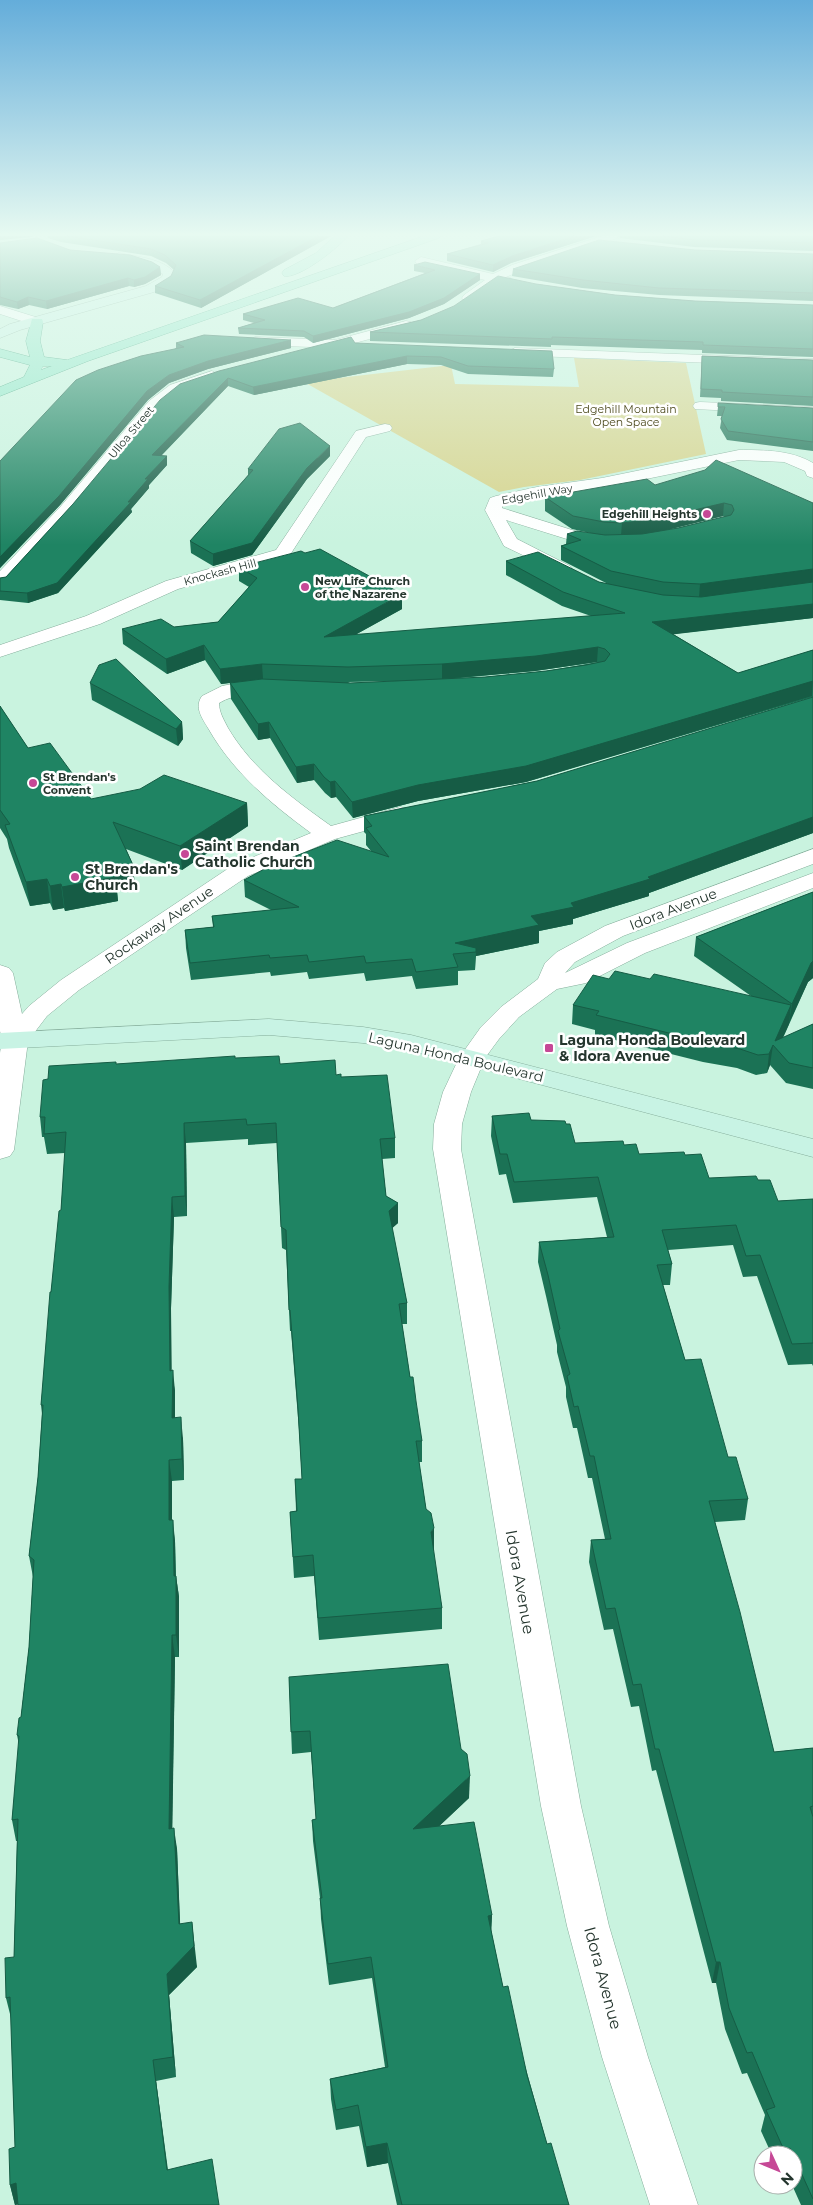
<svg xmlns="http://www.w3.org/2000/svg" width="813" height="2205" font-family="Montserrat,sans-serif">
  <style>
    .green { fill: #d6d38c }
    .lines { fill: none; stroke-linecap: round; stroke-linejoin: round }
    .street-casing { stroke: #85ad9b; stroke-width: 1 }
    .secondary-casing { stroke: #85ad9b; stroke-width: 1 }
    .primary-casing { stroke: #3c9f7b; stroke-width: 1 }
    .street { fill: #fff; fill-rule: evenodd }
    .secondary { fill: #c8f3e4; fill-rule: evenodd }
    .primary { fill: #92e7c9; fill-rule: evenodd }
    .wall { fill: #1b7255; fill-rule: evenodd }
    .shaded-wall { fill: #165c45 }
    .building { fill: #1f8463; stroke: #165c45 }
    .poi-dot { fill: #c64896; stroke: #fff; stroke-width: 2 }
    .labels { text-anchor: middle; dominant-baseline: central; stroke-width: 5; stroke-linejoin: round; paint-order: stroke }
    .far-park-label { font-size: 11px; fill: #4d4a1e; stroke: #fff }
    .far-street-label { font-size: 11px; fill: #25362e; stroke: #fff }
    .far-poi-label { font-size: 11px; font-weight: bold; fill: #25362e; stroke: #fff; text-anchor: start }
    .poi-label { font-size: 14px; font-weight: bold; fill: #25362e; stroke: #fff; text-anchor: start }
    .street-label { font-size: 14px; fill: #25362e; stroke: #fff }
    .near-street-label { font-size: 16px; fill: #25362e; stroke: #fff }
  </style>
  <rect width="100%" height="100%" fill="#c9f3df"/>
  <path class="green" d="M574 358 686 363 706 454 580 480 524 487 499 492 304 382 451 365 455 384 579 387Z"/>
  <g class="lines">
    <g class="street-casing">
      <g id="street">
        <path d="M602 236H619L617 238 520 271 506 277 511 278 513 281 511 284 497 282 472 301H464L462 298 464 295 485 280 417 264 415 261 421 257 493 274 512 265Z"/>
        <path d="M0 306 42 319 43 322 37 326 0 314Z"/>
        <path d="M406 321 411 322 412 325 411 328 317 353 312 352 310 349 312 347 255 345 248 341 255 337 335 340Z"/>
        <path d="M515 348 813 359V367L510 355 508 352Z"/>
        <path d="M212 371 219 375 217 378 180 391 159 407 73 512 6 586 0 587V571L61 506 149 401 170 385Z"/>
        <path d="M700 402 813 407V415L695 409 693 406 695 403Z"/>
        <path d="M385 424 390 425 392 428 390 431 366 437 288 558 178 589 100 624 0 657V645L86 616 166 581 276 550 356 431Z"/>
        <path d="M739 450C764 450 791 450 813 463V478L807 476 805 471 784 462 739 460 602 488 537 497 503 504 502 508 588 535 610 537 613 541 610 545H586L506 520 517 539 570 566 573 570 570 574 564 575 504 546 485 510 490 498 496 496 537 487 602 478Z"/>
        <path d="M243 682 273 684 276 688 273 692C254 697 237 692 219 703 219 712 224 720 228 728 253 770 292 798 331 826L400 807 408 809 411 814 408 819 335 839 248 876 79 990 47 1016 28 1041 14 1150 10 1156 0 1159V1053L2 1040 0 1031V965L9 968 13 973 22 1014 29 1006 61 980 232 866 311 833C270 803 233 772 208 728 202 718 194 707 202 696L222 686Z"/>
        <path d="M813 849V864L623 936 575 962 565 973 627 943 813 873V888L645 953 586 983 557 989 519 1017 499 1039 485 1058 471 1092 462 1124 461 1149 581 1806 609 1926 648 2057 698 2205H650L602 2057 567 1926 541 1806 433 1149 434 1124 443 1092 459 1058 481 1027 501 1007 538 979 545 963 557 952 605 926Z"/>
      </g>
    </g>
    <g class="secondary-casing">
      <g id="secondary">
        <path d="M119 253C137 257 162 258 175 273L171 282 154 292 20 330 0 338V329L10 324 146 286 162 277 163 274 153 268 115 259 113 257 115 255Z"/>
        <path d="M269 1019 363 1027 411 1035 813 1139V1157L463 1064 411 1051 363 1043 269 1035 0 1049V1033Z"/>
      </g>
    </g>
    <g class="primary-casing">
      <g id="primary">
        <path d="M335 236H348C338 248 299 279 284 276L282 273 284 270 316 253Z"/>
        <path d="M424 236H441L439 238 88 361 0 396V387L24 377 30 365 0 357V349L30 357 26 341 32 319H42L43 322 40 341 44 357 67 360ZM43 366H52L41 370Z"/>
      </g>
    </g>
    <use href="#street" class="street"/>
    <use href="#secondary" class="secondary"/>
    <use href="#primary" class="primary"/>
  </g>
  <g class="wall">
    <path d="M47 236H331L201 308 155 293V286L171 276 174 270 166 263 151 256 61 242 48 238Z"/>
    <path d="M499 236H596L511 263 493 272 447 261V254L481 244V241Z"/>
    <path d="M619 236H813V251L694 247 620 238Z"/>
    <path d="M0 243 70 250 160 267 161 275 145 284 134 287 129 286 47 309 29 305 18 309 0 305Z"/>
    <path d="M695 250 813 254V301L659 295 582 288 512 276 513 269Z"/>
    <path d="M414 265 480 280 444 304 409 318 313 343 304 337 239 334 238 328 254 323 243 320V314L333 308 425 273 414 271Z"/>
    <path d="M536 284 615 295 695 301 813 305V357L702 353V350L639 348 551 345V347L370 341V332L421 320Z"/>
    <path d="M291 340V348L208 369 169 383 148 400 60 505 0 568V461L176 348V343Z"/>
    <path d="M355 343 554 369 553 377 468 374 441 365 407 364 254 395 228 386 161 456H167V465L149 485V488L131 509 132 512 58 593 28 603 0 600V578L6 577 73 504 180 384Z"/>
    <path d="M702 356 813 360V406L721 401V398L700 397Z"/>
    <path d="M718 407 813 408V451L727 440 720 428 722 416H717Z"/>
    <path d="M330 456 307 479 252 555 213 566 191 553 190 541 248 475V469Z"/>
    <path d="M655 485 813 503V618L673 634 738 673 813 650V697L526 782 418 801 353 818 336 797 331 798 325 793 314 780 297 783 270 738 258 740 231 699 230 683 255 680 221 684 205 660 167 674 123 644 122 629 174 627 218 622 249 587 239 581V567L402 609 355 635 591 616 562 606 506 575V561L608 584 561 560V546L566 544 567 534 590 533 572 529 545 511V497ZM723 516 725 517 678 528 663 531ZM597 662H598L546 671 485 677 450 679 535 671ZM398 681 350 683 348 682Z"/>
    <path d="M90 683 182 722 183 739 178 746 92 700Z"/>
    <path d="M813 697V833L649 893V896L573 919V924L539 931V943L476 956 475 970 458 971V985L416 989 412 976 366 981 364 973 309 979 307 972 271 976 270 972 191 980 186 948 185 930 213 927 212 916 271 910 245 897 244 880 371 851 366 845V834L364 832V816L537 781Z"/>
    <path d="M0 706 28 748 91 799 247 803 248 826 182 870 126 849 133 865 135 888 117 891 118 901 65 911 64 908 53 910 50 903 30 906 9 848 7 839 0 828Z"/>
    <path d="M813 892V978L808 982 783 1038 813 1024V1089L786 1083 770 1065 767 1073 756 1075 737 1068 703 1062 595 1035V1030L572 1024 573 1005 609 979H650L751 996 694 956 696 937Z"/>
    <path d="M235 1058 280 1064 336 1075 341 1077 395 1138V1158L382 1159 386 1196 398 1203V1223L392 1228 407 1303V1324H402L410 1377 422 1441V1462H419L426 1509 434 1550 433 1551 442 1608V1629L319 1640 314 1576 294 1578 290 1512 296 1511 295 1479H302L299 1430 291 1331H290L286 1250 282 1248 277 1143 248 1145V1139L186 1143 187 1216 174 1217 171 1308V1370L175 1391V1418L183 1439 184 1480 172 1481V1520L175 1541 176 1576 179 1597V1657H175L172 1828 177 1849 180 1924 197 1967 169 1995 176 2077 156 2081 168 2170 219 2205 18 2204 15 2205 10 2185 15 2147 11 2018 6 1998 14 1957 17 1841H16L12 1820 19 1745 17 1735 21 1717 29 1647 33 1577 29 1556 38 1477 42 1414 41 1405 51 1292 61 1210 65 1153 47 1154 44 1137H42L40 1117 48 1079 117 1064Z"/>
    <path d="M492 1116 566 1124 575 1143 624 1145 639 1154 685 1155 709 1178 758 1180 778 1201 813 1199V1366L812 1364 788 1365 757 1276 743 1277 733 1245 668 1250 672 1264 670 1285H663L685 1360 728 1457 748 1499 745 1520 715 1522 774 1752 813 1748V2205H801L792 2185H793V2155H772L761 2131 765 2115 747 2073 742 2074 725 2029 716 1983H712L656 1770 652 1771 639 1706 631 1707 613 1629 604 1630 589 1562 591 1540 605 1539 592 1478H588L577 1428H573L566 1397V1387L557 1352V1345L546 1296 538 1262 539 1242 607 1237 597 1197 513 1203 506 1174 499 1175 491 1136Z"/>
    <path d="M289 1677 461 1749 469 1798 439 1826 492 1915 491 1930 503 1987 547 2144 569 2205H397L388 2163 367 2167 359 2126 336 2130 331 2099 330 2079 385 2067 372 1978 329 1985 321 1919 320 1898 313 1841 312 1820 316 1819 311 1752 292 1754Z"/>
  </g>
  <g class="shaded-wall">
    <path d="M0 236H33L32 237 0 240Z"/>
    <path d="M318 236H331L201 308 200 300Z"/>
    <path d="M574 236H596L511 263 493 272V265L512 256Z"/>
    <path d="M160 267 161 275 145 284 134 287V280Z"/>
    <path d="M480 274V280L444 304 409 318 313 343V336Z"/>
    <path d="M128 278 129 286 47 309 46 301Z"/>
    <path d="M28 297 29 305 18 309 17 302Z"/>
    <path d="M291 340V348L208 369 169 383 148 400 60 505 0 568V557L147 391 169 375 208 361Z"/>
    <path d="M407 356V364L254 395 253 387Z"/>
    <path d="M228 378V386L153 464 152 455Z"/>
    <path d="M330 446V456L307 479 252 555 213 566V554L307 468Z"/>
    <path d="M167 456V465L149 485V488L131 509 132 512 58 593 28 603 27 593 128 502 145 479Z"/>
    <path d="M724 503 723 516 655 533 621 536 622 523Z"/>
    <path d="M813 569V583L699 598 700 584Z"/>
    <path d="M402 594V609L324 652V637Z"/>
    <path d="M813 604V618L651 637 652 622Z"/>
    <path d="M204 645 205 660 167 674 166 659Z"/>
    <path d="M598 647 597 662 535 671 442 679V664Z"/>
    <path d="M262 664 263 679 221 684 220 669Z"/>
    <path d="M813 681 812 696 526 782 418 801 353 818 352 802Z"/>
    <path d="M182 722 183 739 178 746 176 729Z"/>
    <path d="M269 722 270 738 258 740V724Z"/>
    <path d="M314 764V780L297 783 296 767Z"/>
    <path d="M335 781 336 797 331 798 330 782Z"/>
    <path d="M247 803 248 826 182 870 180 846Z"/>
    <path d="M813 817V833L649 893V896L573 919V924L539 931V943L476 956 475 970 476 952 455 943 531 916 648 877Z"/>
    <path d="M133 865 135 888 117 891 118 901 65 911 62 887 112 868Z"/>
    <path d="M47 879 50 903 30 906 26 882Z"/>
    <path d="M61 884 64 908 53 910 50 886Z"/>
    <path d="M813 961V978L808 982 789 1023 792 1004 811 963Z"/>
    <path d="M791 1005 789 1024 777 1050 775 1041Z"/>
    <path d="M773 1045 770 1065 767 1073 769 1054Z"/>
    <path d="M184 1123 186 1143 187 1216 185 1196Z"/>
    <path d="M172 1197 174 1217 171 1308 172 1392 170 1371 169 1287Z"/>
    <path d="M398 1203V1223L389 1231V1211Z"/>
    <path d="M173 1370 175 1391V1439L172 1418Z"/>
    <path d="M181 1417 183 1439 184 1480 182 1459Z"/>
    <path d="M169 1460 172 1481V1542L169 1520Z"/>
    <path d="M173 1520 175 1541 176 1597 174 1576Z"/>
    <path d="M434 1528V1550L430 1554 431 1532Z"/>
    <path d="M176 1576 179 1597V1657L176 1635Z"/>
    <path d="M172 1635 175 1657 172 1850 169 1829Z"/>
    <path d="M470 1776 469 1798 413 1851V1829Z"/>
    <path d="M174 1828 177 1849 181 1945 179 1924Z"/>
    <path d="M492 1915 491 1937 488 1916Z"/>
    <path d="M192 1922 197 1967 169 1995 176 2077 173 2057 167 1974Z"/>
    <path d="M716 1962H720L716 1983H712Z"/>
    <path d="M153 2060 156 2081 170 2191 167 2170Z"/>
    <path d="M387 2143 388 2163 367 2167 366 2147Z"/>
    <path d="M790 2148 788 2155H783L784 2150Z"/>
    <path d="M16 2183 21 2204 15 2205 10 2185Z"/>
  </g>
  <g class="building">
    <path d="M67 236H318L200 300 155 286 171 276 176 265 165 255 151 249Z"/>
    <path d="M499 236H574L512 256 493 265 447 254 488 243 481 241Z"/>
    <path d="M663 236H813V243L695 240Z"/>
    <path d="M37 238 70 250 130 255 152 262 160 267 145 277 134 280 128 278 46 301 28 297 17 302 0 297V243Z"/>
    <path d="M599 240 695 250 813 254V293L659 288 583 280 513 269Z"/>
    <path d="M425 262 480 274 444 298 409 312 313 336 304 331 238 328 265 320 243 314 298 298 333 308 435 270 414 265Z"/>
    <path d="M498 276 536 284 615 295 695 301 813 305V349L703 345V342L640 340 552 337V339L370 332 421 320 454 306Z"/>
    <path d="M204 335 291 340 208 361 169 375 147 391 59 496 0 557V461L76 380 98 370 141 356 184 347 176 343Z"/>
    <path d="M351 337 355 343 552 351 554 369 468 366 441 357 407 356 253 387 228 378 152 455 167 456 145 479H148L128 502H131L57 583 27 593 0 591V578L6 577 73 504 160 400 180 384 219 371Z"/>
    <path d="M702 356 813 360V397L722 392V390L701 389Z"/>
    <path d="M718 403 813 408V442L728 431 721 419 725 407H718Z"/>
    <path d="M300 423 330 446 307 468 252 543 213 554 190 541 253 470 248 469 279 429Z"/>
    <path d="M716 460 813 503V569L700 584 663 582 611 571 561 546 581 540 567 534 577 531 605 535 642 534 678 528 731 515 734 510 732 505 724 503 656 519 622 523 604 522 573 516 545 497 647 479 655 485 705 470Z"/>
    <path d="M320 549 402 594 324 637 625 613 563 592 506 561 538 552 599 582 663 595 701 597 813 582V604L652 622 738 673 813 650V681L526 766 418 785 352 802 335 781 330 782 324 777 314 764 296 767 269 722 258 724 230 683 262 679 350 683 485 677 546 671 586 665 605 661 610 654 605 649 598 647 536 656 442 664 348 667 262 664 220 669 204 645 166 659 122 629 161 619 174 627 218 622 257 578 239 567 301 551 305 553Z"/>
    <path d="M116 659 182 722 176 729 90 683 99 665Z"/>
    <path d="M813 697V817L648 877 650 879 571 903 574 907 531 916 539 925 455 943 476 948V952L453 954 458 967 416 972 412 959 366 963 364 956 309 962 307 955 270 958 269 955 190 963 185 930 214 927 212 916 299 907 244 880 270 866 337 840 389 857 366 828 372 826 364 816 537 781Z"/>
    <path d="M0 706 28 748 50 743 91 799 140 789 164 775 247 803 180 846 113 822 133 865 112 868 116 877 62 887 61 884 50 886 47 879 26 882 5 825 10 824 0 810Z"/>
    <path d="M813 892V961L811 963 792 1004 696 937Z"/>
    <path d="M615 971 650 979 654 974 791 1005 775 1041 813 1024V1068L789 1063 773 1045 769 1054 758 1055 740 1049 705 1042 596 1015 599 1011 573 1005 593 975 609 979Z"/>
    <path d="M235 1056V1058L279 1056 280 1064 335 1060 336 1075 341 1074V1077L387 1075 395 1138 380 1139 386 1196 398 1203 389 1211 407 1303 399 1304 410 1377H413L416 1401 422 1441H416L426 1509 431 1513 434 1528 431 1532 442 1608 318 1618 313 1555 293 1557 290 1512 297 1511 295 1479H302L298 1409 290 1310H289L286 1230 281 1227 276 1123 247 1125 246 1119 184 1123 185 1196 172 1197 169 1287 170 1371 173 1370 172 1418 181 1417 182 1459 169 1460V1520H173L174 1576H176V1635H172L169 1829 174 1828 179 1924 192 1922 194 1946 167 1974 173 2057 153 2060 167 2170 212 2159 219 2205H18L16 2183 10 2185 9 2149 15 2147 10 1997 6 1998 5 1958 14 1957 18 1819 12 1820 19 1736 17 1735 19 1718 21 1717 29 1647 34 1560 29 1556 38 1477 43 1405H41L50 1292H51L59 1211 61 1210 66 1132 44 1134 45 1117H40L43 1080 48 1079 49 1066 116 1062V1064Z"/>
    <path d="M529 1113 531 1120 565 1121 566 1124H570L575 1143 623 1141 624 1145 636 1144 639 1154 684 1152 685 1155 701 1154 709 1178 756 1176 758 1180H770L778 1201 813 1199V1343L792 1344 760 1255 746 1256 736 1225 662 1230 672 1264 657 1265 685 1360 701 1359 728 1457H736L748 1499 709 1501 740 1612 774 1752 813 1748V1806L810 1807 813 1817V2199L790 2148 784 2150 766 2110 775 2107 752 2052 747 2053 729 2008 720 1962H716L659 1749H655L641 1684 633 1685 615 1608 606 1609 591 1540 611 1539 594 1456H590L578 1406 574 1407 567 1376 570 1374 558 1331 560 1329 548 1275 539 1242 614 1237 598 1177 514 1182 507 1154H500L492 1116Z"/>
    <path d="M448 1664 461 1749 467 1754 470 1776 413 1829 474 1822 492 1915 488 1916 503 1987 508 1986 527 2075 547 2144 551 2143 569 2205H402L387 2143 366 2147 358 2105 336 2110 330 2079 388 2067 371 1957 328 1964 320 1898H322L312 1820 316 1819 310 1731 291 1732 289 1677Z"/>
  </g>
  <linearGradient id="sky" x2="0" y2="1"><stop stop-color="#64adda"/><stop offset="0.43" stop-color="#e7faf1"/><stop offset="1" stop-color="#e7faf1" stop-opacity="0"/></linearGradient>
  <rect width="813" height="545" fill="url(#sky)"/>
  <g class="poi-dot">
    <circle cx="707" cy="514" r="5"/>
    <circle cx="305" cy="587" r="5"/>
    <circle cx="33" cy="783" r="5"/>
    <circle cx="185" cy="854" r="5"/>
    <circle cx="75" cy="877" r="5"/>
    <rect x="544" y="1043" width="10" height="10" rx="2.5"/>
  </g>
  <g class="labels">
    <g class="far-park-label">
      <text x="626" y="409">Edgehill Mountain<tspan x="626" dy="13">Open Space</tspan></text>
    </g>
    <g class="far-street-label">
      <text transform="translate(131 432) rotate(-50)">Ulloa Street</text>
      <text transform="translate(537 494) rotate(-10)">Edgehill Way</text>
      <text transform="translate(220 572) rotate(-15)">Knockash Hill</text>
    </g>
    <g class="far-poi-label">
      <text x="697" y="514" text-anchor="end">Edgehill Heights</text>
      <text x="315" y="581">New Life Church<tspan x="315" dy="13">of the Nazarene</tspan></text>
      <text x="43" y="777">St Brendan's<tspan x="43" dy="13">Convent</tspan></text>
    </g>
    <g class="poi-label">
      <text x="195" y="846">Saint Brendan<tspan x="195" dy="16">Catholic Church</tspan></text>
      <text x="85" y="869">St Brendan's<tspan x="85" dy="16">Church</tspan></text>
      <text x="559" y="1040">Laguna Honda Boulevard<tspan x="559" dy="16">&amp; Idora Avenue</tspan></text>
    </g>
    <g class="street-label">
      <text transform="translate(673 909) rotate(-21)">Idora Avenue</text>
      <text transform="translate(159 925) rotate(-34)">Rockaway Avenue</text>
      <text transform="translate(456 1057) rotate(13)">Laguna Honda Boulevard</text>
    </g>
    <g class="near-street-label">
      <text transform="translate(520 1582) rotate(80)">Idora Avenue</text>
      <text transform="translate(603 1978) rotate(75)">Idora Avenue</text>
    </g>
  </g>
  <g transform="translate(778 2170) rotate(134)"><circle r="24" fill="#ffffff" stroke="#a8afab"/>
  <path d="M0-4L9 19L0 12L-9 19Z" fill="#c64896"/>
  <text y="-8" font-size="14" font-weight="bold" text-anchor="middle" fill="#25362e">N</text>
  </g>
</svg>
